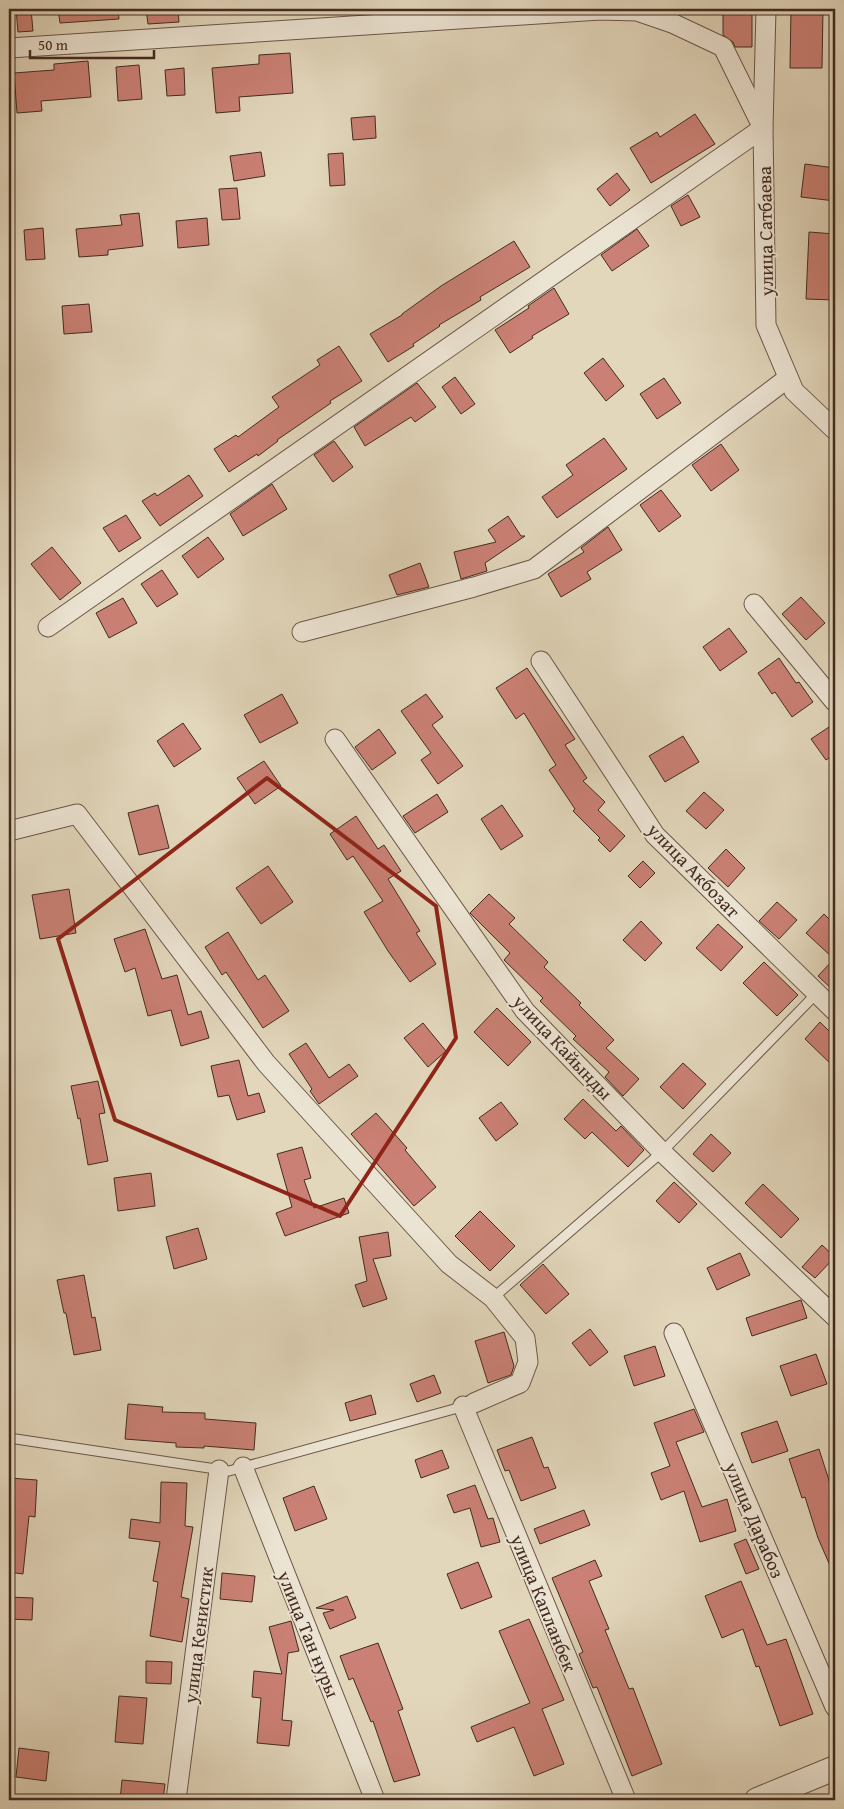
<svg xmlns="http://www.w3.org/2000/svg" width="844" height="1809" font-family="'Gentium Book Plus',serif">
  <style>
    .building { fill: #ca8074; stroke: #432b21 }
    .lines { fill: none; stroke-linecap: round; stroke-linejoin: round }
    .service-casing { stroke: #6b5648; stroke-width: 11 }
    .minor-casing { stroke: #6b5648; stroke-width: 21 }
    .tertiary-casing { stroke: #6b5648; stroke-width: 26 }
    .service { stroke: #ece4d3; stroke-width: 9 }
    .minor { stroke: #ece4d3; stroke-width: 19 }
    .tertiary { stroke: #ece4d3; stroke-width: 24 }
    .marked { fill: none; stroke: #8f2418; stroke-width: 4; stroke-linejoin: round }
    .labels { text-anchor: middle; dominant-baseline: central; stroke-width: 4; stroke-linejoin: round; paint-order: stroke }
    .street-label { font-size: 19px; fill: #432b21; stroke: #ece4d3 }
  </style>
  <rect width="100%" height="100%" fill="#e2d6bb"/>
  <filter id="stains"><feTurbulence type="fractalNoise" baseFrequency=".004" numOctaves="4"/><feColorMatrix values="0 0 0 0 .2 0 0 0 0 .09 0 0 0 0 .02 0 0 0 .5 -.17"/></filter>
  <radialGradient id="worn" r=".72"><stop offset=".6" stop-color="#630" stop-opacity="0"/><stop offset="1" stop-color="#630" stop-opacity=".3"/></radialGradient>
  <g class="building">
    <path d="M16 9H31L33 31 18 32Z"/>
    <path d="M58 9H118L119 19 60 23Z"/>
    <path d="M146 9H178L179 22 148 24Z"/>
    <path d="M723 9H752V47H735L733 42 723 35Z"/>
    <path d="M791 9H823L822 68H790Z"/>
    <path d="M290 53 293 93 239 97 240 111 216 113 212 68 259 64V55Z"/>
    <path d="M88 61 91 97 41 101 42 111 17 113 14 73 54 70V64Z"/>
    <path d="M139 65 142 99 118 101 116 67Z"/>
    <path d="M184 68 185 95 167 96 165 70Z"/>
    <path d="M695 114 715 144 651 183 630 148 657 132 660 137Z"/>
    <path d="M375 116 376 138 353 140 351 118Z"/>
    <path d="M261 152 265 176 234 181 230 156Z"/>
    <path d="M343 153 345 185 330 186 328 154Z"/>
    <path d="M805 164 835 168V201L801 197Z"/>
    <path d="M617 173 630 190 610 206 597 189Z"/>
    <path d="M237 188 240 219 222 220 219 189Z"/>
    <path d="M688 195 700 217 681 226 671 206Z"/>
    <path d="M139 213 143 246 108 250V255L79 257 76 229 122 225 120 215Z"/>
    <path d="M207 218 209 245 178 248 176 221Z"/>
    <path d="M43 228 45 259 26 260 24 230Z"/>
    <path d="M637 229 649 246 612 271 601 255Z"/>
    <path d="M809 232 835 234V300L806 299Z"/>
    <path d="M514 241 530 267 480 297 481 300 439 325 440 326 413 344 414 346 388 362 370 334 402 315V314L441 286Z"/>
    <path d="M554 288 569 314 532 336 533 338 510 353 495 330 529 308 528 306Z"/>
    <path d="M89 304 92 332 64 334 62 306Z"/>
    <path d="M339 346 362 381 330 401 331 403 277 440 278 441 258 456 257 454 229 472 214 449 236 435 238 437 279 407 272 397 320 365 317 360Z"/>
    <path d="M603 358 624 386 606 401 584 373Z"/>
    <path d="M455 377 475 404 461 414 442 387Z"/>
    <path d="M664 378 681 403 657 419 640 394Z"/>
    <path d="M417 383 436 407 415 422 411 417 365 446 354 427Z"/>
    <path d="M604 438 627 469 557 518 542 497 573 475 566 465Z"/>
    <path d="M334 441 353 467 333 482 314 455Z"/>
    <path d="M721 444 739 470 711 491 692 465Z"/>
    <path d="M189 475 203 496 160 526 142 501 155 493 157 496Z"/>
    <path d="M272 484 287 509 243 536 230 514Z"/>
    <path d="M661 490 681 516 659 532 640 505Z"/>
    <path d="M126 515 141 538 119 552 103 528Z"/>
    <path d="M508 516 521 536H525L485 563 487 571 461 579 454 552 496 542 488 530Z"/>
    <path d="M608 527 622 550 587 572 591 579 561 597 548 574 584 552 581 548Z"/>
    <path d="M208 537 224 559 198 578 182 556Z"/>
    <path d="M52 547 81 583 60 600 31 564Z"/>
    <path d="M420 563 429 587 397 595 389 575Z"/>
    <path d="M162 570 178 594 157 607 141 584Z"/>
    <path d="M801 597 825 623 806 640 782 614Z"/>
    <path d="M123 598 137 623 109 638 96 613Z"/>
    <path d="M729 628 747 652 720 671 703 647Z"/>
    <path d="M779 658 796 683 799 682 813 702 792 717 775 692 772 694 758 673Z"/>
    <path d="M527 668 575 739 565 745 587 778 583 781 605 802 598 810 625 836 610 852 598 840 600 838 573 811 575 809 549 770 556 765 524 713 516 719 496 688Z"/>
    <path d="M282 694 298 723 260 743 244 715Z"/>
    <path d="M426 694 443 717 432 725 463 766 438 784 421 760 431 753 401 711Z"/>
    <path d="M183 723 201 749 174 767 157 741Z"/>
    <path d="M835 723V754L826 760 811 739Z"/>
    <path d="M379 729 396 753 372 770 355 747Z"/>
    <path d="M683 736 699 762 665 782 649 756Z"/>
    <path d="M264 761 281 786 255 804 237 778Z"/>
    <path d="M704 792 724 810 706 829 686 811Z"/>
    <path d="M437 794 448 812 415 833 403 816Z"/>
    <path d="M158 805 169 848 139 855 128 813Z"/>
    <path d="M502 805 523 836 501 850 481 819Z"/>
    <path d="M356 816 378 849 384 845 401 871 388 879 420 931 416 933 436 964 410 982 388 951 364 912 383 901 353 856 347 860 330 834Z"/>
    <path d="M726 849 745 868 728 887 708 868Z"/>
    <path d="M643 861 655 873 640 888 628 876Z"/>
    <path d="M268 866 293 902 261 924 236 888Z"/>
    <path d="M69 889 76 933 40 939 32 895Z"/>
    <path d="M489 894 515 918 509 924 548 962 544 967 581 1003 579 1005 614 1040 606 1048 639 1079 623 1096 605 1077 609 1072 573 1039 576 1036 540 1001 543 998 504 960 510 953 470 913Z"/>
    <path d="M777 902 797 920 779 939 759 921Z"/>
    <path d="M824 914 835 925V992L818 976 834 959 806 933Z"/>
    <path d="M641 921 662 943 645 961 623 940Z"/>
    <path d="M718 924 743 947 721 971 696 948Z"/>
    <path d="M145 929 162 979 177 975 188 1015 201 1011 209 1038 181 1046 171 1010 148 1016 135 968 125 972 114 939Z"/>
    <path d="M228 932 258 980 265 975 289 1011 263 1028 226 972 222 975 205 947Z"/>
    <path d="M764 962 798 995 777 1016 743 983Z"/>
    <path d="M497 1008 531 1042 508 1066 474 1032Z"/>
    <path d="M820 1022 835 1037V1068L805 1039Z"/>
    <path d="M423 1023 446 1051 428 1067 404 1038Z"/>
    <path d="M306 1043 329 1078 349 1064 358 1076 319 1104 310 1091 312 1089 289 1054Z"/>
    <path d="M239 1060 248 1096 259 1093 265 1112 237 1120 229 1095 218 1097 211 1066Z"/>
    <path d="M683 1063 706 1084 683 1109 660 1087Z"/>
    <path d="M98 1081 105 1113 99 1114 108 1161 88 1165 80 1118 78 1119 71 1086Z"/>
    <path d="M583 1099 616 1131 621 1126 644 1150 628 1167 592 1132 585 1139 564 1119Z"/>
    <path d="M501 1102 518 1124 496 1141 479 1118Z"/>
    <path d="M376 1113 407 1148 405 1150 436 1187 414 1206 351 1134Z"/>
    <path d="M711 1134 731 1153 713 1172 693 1154Z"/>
    <path d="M302 1147 311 1178 304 1180 314 1208 344 1198 349 1213 285 1236 276 1213 292 1207 277 1154Z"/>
    <path d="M151 1173 155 1206 118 1211 114 1178Z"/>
    <path d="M674 1182 697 1204 679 1223 656 1201Z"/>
    <path d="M763 1184 799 1219 781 1238 745 1203Z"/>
    <path d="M480 1211 515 1246 490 1271 455 1236Z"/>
    <path d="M198 1228 207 1259 174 1269 166 1237Z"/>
    <path d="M388 1232 391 1256 373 1259 387 1299 363 1307 355 1285 367 1281 359 1237Z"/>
    <path d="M822 1245 835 1257 815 1278 802 1267Z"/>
    <path d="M740 1253 750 1275 717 1290 707 1268Z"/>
    <path d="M543 1264 569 1294 546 1314 520 1285Z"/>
    <path d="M84 1275 92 1318 95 1317 101 1350 74 1355 66 1313H64L57 1280Z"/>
    <path d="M801 1300 807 1318 752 1336 746 1318Z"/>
    <path d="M590 1329 608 1352 590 1366 572 1343Z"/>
    <path d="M504 1332 514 1366 511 1375 488 1383 475 1341Z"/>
    <path d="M655 1346 665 1376 634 1386 624 1356Z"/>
    <path d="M816 1354 827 1384 791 1396 780 1366Z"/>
    <path d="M434 1375 441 1393 417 1402 410 1384Z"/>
    <path d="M371 1395 376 1414 350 1421 345 1403Z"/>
    <path d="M128 1404 163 1407 162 1412 205 1413V1419L256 1423 254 1450 204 1446V1448L176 1447V1443L125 1439Z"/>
    <path d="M694 1409 704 1432 676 1442 702 1507 727 1499 736 1531 700 1542 684 1491 661 1500 651 1473 670 1466 654 1423Z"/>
    <path d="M777 1421 788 1451 752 1463 741 1433Z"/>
    <path d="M532 1437 544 1468 548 1467 556 1488 521 1501 509 1470 505 1471 497 1450Z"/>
    <path d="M819 1449 835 1499V1577L818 1538 805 1497 802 1498 789 1459Z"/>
    <path d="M442 1450 449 1468 421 1478 415 1460Z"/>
    <path d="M9 1478 37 1480 35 1517 29 1516 23 1574 9 1572Z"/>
    <path d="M161 1482 187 1483 185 1526 193 1527 181 1597 189 1599 182 1642 150 1636 158 1582 153 1581 160 1542 129 1538 131 1519 160 1523Z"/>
    <path d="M475 1485 488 1519 493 1518 500 1542 481 1547 470 1508 454 1513 447 1495Z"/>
    <path d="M314 1486 327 1519 295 1531 283 1498Z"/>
    <path d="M584 1510 590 1525 540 1544 534 1529Z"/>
    <path d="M746 1539 759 1569 746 1574 734 1544Z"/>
    <path d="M595 1560 602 1576 589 1581 609 1629 605 1630 629 1689 633 1688 662 1764 632 1776 597 1687 593 1688 579 1654 583 1652 552 1578Z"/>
    <path d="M478 1562 492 1597 461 1609 447 1574Z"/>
    <path d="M222 1573 255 1576 252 1602 220 1599Z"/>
    <path d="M741 1581 767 1645 786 1639 813 1714 780 1726 759 1666 756 1667 743 1629 722 1638 705 1596Z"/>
    <path d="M347 1596 356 1618 330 1629 323 1613 334 1610 316 1608Z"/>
    <path d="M9 1597 33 1598 32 1620 9 1619Z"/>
    <path d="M529 1619 564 1700 542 1709 564 1764 534 1776 514 1727 477 1742 471 1727 530 1703 499 1631Z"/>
    <path d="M291 1621 299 1651 288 1653 282 1720 292 1721 289 1746 257 1743 261 1698 252 1697 254 1671 282 1674 269 1627Z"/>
    <path d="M378 1643 403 1709 398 1711 420 1775 394 1782 373 1721 371 1722 353 1678 349 1680 340 1656Z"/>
    <path d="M146 1661 172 1662 171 1684 146 1683Z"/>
    <path d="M119 1696 147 1698 143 1744 115 1742Z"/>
    <path d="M19 1748 49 1752 46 1781 16 1777Z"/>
    <path d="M122 1780 165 1784 163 1800H120Z"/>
  </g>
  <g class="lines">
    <g class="service-casing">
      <g id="service">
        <path d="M493 1298 662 1152 817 993"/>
        <path d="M9 1438 229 1471 465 1406"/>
      </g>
    </g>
    <g class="minor-casing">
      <g id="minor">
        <path d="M766 9 763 128 766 325 794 391 835 430"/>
        <path d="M9 48 600 10 637 11 672 23 723 47 763 128 48 627"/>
        <path d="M754 604 835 702"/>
        <path d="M302 632 474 587 534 569 788 378"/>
        <path d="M541 661 655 835 835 1011"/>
        <path d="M335 739 525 1011 662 1152 835 1317"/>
        <path d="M9 831 77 814 266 1063 449 1264 493 1298 525 1338 528 1362 520 1383 474 1403"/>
        <path d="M674 1333 835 1707"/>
        <path d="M463 1406 626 1800"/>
        <path d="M243 1467 375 1800"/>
        <path d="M176 1800 219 1470"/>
      </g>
    </g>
    <g class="tertiary-casing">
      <path id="tertiary" d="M757 1800 835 1768"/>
    </g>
    <use href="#service" class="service"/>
    <use href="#minor" class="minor"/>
    <use href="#tertiary" class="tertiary"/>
  </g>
  <path class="marked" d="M267 778 436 906 456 1038 340 1216 115 1120 58 939Z"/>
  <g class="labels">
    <g class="street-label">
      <text transform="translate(765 231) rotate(-91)">улица Сатбаева</text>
      <text transform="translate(694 870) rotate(46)">улица Акбозат</text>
      <text transform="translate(563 1047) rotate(47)">улица Кайынды</text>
      <text transform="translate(755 1520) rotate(67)">улица Дарабоз</text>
      <text transform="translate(544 1603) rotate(68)">улица Капланбек</text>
      <text transform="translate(309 1634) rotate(68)">улица Тан нуры</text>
      <text transform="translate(198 1635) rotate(-83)">улица Кенистик</text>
    </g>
  </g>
  <rect width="844" height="1809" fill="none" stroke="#e2d6bb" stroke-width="30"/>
  <rect x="10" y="10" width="824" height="1789" fill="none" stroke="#432b21" stroke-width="2.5"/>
  <rect x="15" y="15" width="814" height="1779" fill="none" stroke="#432b21"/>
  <path d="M30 50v8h124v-8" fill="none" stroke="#432b21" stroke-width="2.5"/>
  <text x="38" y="50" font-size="15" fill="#432b21" stroke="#ece4d3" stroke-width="4" paint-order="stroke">50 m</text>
  <rect width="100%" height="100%" filter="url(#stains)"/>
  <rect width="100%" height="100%" fill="url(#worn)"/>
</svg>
